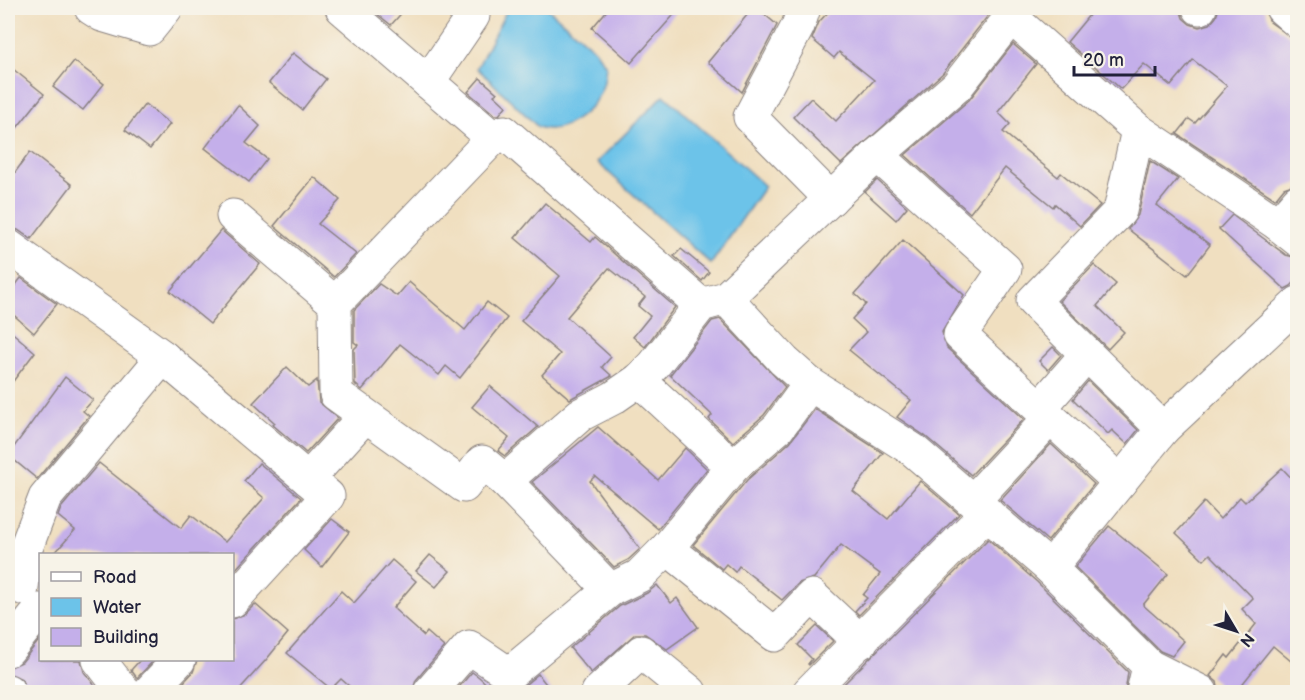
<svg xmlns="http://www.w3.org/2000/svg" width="1305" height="700" font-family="'Balsamiq Sans',sans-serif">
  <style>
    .water { fill: #6cc3e9; stroke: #477292; stroke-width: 1.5 }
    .building { fill: #c4afea }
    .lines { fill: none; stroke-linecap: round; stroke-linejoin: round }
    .minor-casing { stroke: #89807e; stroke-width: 35 }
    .minor { stroke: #fff; stroke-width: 33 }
  </style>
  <rect width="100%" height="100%" fill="#f7f3e8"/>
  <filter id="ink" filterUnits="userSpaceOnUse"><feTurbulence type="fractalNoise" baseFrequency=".0167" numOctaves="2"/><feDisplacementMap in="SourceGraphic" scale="12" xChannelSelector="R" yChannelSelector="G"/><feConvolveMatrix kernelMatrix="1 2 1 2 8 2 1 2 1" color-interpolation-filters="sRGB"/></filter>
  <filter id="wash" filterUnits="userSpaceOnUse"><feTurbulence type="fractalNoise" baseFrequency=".008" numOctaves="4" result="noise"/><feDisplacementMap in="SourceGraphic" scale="24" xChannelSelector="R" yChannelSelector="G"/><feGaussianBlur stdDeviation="1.35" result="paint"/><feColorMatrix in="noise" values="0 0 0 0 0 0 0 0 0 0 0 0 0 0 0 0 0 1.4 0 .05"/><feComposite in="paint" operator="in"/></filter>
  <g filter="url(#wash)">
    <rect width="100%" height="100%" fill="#f0dfc0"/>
    <g class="water">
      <path d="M508 8H547L595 50 606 66C605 72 605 79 603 85 595 110 564 136 538 127L477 68Z"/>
      <path d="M664 95 765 186 711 264 597 162Z"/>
    </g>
    <g id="blocks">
      <g class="building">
        <path d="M370 8H406L391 25Z"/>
        <path d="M609 8H680L631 63 592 28Z"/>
        <path d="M753 8H757L777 25 742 92 708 62Z"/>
        <path d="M832 8H994L943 73 841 164 793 117 811 98 836 121 874 80 839 52 834 58 812 39 819 22Z"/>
        <path d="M1095 8H1180L1183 18 1190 24 1199 27 1210 24 1216 17 1219 8H1264L1270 22 1298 42V183L1284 188 1275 199 1177 134 1189 119 1195 123 1227 86 1193 60 1171 86 1144 64 1121 89 1067 42Z"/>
        <path d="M1013 44 1036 64 998 112 1010 124 1003 132 1058 177 1061 173 1100 205 1080 226 1055 204 1053 207 1005 168 970 213 905 155 969 100Z"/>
        <path d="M293 53 326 79 302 110 269 83Z"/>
        <path d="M74 61 104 84 83 110 53 87Z"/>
        <path d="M8 65 44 94 8 139Z"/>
        <path d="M480 78 497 93 494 95 506 106 499 115H495L468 92Z"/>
        <path d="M145 104 170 124 150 149 125 130Z"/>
        <path d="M238 105 260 126 246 143 267 159 249 182 205 148Z"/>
        <path d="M30 152 72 185 31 239 18 230 8 228V182Z"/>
        <path d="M1150 161 1178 179 1157 205 1210 245 1187 275 1128 229 1138 215Z"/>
        <path d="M314 177 340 200 318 224 356 254 334 277 274 226Z"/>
        <path d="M877 180 907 207 896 220 865 192Z"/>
        <path d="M545 203 591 242 595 237 675 307 645 347 633 337 650 316 638 306 645 297 609 268 567 317 611 357 602 367 612 376 570 399 542 375 560 354 521 321 560 276 515 238Z"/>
        <path d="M1232 215 1286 255 1298 258V279L1291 286 1285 289 1219 229Z"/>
        <path d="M221 230 260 264 210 324 170 291Z"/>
        <path d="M903 240 964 295 942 332 947 348 1024 419 971 475 925 436 897 417 911 400 849 350 866 332 852 319 866 304 855 294Z"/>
        <path d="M681 249 709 272 702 281 674 256Z"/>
        <path d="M1094 265 1116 284 1097 306 1124 332 1108 349 1059 301Z"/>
        <path d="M21 278 57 304 34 333 8 310V295Z"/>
        <path d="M409 282 465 330 487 302 507 318 460 378 446 366 439 375 400 344 362 390 355 384 354 349 358 345 354 342V310L379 284 397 296Z"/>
        <path d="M720 319 785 387 764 415 733 442 709 419 712 415 670 375 712 321Z"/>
        <path d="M8 329 35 352 8 388Z"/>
        <path d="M1053 347 1061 355 1048 370 1039 361Z"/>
        <path d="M287 367 308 387 317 380 319 402 338 418 306 453 273 425 275 423 253 403Z"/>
        <path d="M65 377 93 400 83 411 89 416 37 479 8 455Z"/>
        <path d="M1088 381 1138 430 1127 444 1112 430 1108 434 1073 399Z"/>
        <path d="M490 386 538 427 505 456 498 451 509 438 472 407Z"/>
        <path d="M815 409 883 453 853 491 888 519 920 481 959 514 859 615 855 611 867 598 863 595 880 574 841 545 814 578 799 583 782 600 739 566 735 572 726 564 722 569 693 545 747 480 790 442Z"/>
        <path d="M598 427 658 480 685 448 707 469 658 529 595 476 590 481 640 549 628 560 614 567 532 482Z"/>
        <path d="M1051 444 1094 484 1048 541 1000 500Z"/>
        <path d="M99 463 181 528 191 515 225 542 264 498 244 481 259 463 301 498 232 573V555H53L75 530 58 516 61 508Z"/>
        <path d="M1282 468 1298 485V667L1273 646 1235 693H1219L1217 682 1210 676 1226 655 1229 658 1256 624 1242 609 1253 598 1210 554 1204 560 1176 533 1204 502 1220 519 1240 497 1245 502Z"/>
        <path d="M332 519 349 532 322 567 304 550Z"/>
        <path d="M1109 526 1168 574 1143 605 1184 641 1172 656 1160 651 1075 567Z"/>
        <path d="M988 539 1037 582 1128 672 1125 693H835Z"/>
        <path d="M430 555 450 571 436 587 416 571Z"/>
        <path d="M392 560 416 581 393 608 424 636 427 632 444 647 416 680 412 693H357L341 679 331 689 287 653 341 591 354 603Z"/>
        <path d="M657 585 671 603 677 598 698 627 667 649 645 634H635L591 673 570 648 620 606 647 593Z"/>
        <path d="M255 604 288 633 266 660 236 693H174L193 672 197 660H232V619L245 614Z"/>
        <path d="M817 626 833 641 809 665 808 664 812 659 798 645Z"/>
        <path d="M40 639V660H81L84 672 101 693H27L22 679 8 673V668L22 662Z"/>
        <path d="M140 660H154L137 678 131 670Z"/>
        <path d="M472 672 479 677 496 693H454Z"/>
        <path d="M538 674 553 693H511L521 688Z"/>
      </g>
    </g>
  </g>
  <g filter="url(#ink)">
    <use href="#blocks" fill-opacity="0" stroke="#89807e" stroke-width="1.5"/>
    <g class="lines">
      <g class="minor-casing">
        <g id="minor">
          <path d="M91 8 102 15 149 29 166 8"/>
          <path d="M342 8 493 138 504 132 701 305"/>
          <path d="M804 8 798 26 750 117 831 199"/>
          <path d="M1199 8H1200"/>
          <path d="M1282 8 1298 22"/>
          <path d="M1011 17 1138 130 1120 211 1033 301 1163 429 1050 568"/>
          <path d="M428 82 473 16 464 8"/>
          <path d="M1138 130 1278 224"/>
          <path d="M493 138 335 303 336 394 464 486 482 462 505 481 580 415 613 398 639 380 654 365 701 305 726 298 877 155 957 86 1018 8"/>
          <path d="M877 155 1005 269 960 335 1120 482"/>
          <path d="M1298 201 1278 224 1298 240"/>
          <path d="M233 216 335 303"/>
          <path d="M8 246 163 357 45 498 26 548 22 588"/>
          <path d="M726 298 784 361 810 384 913 450 1050 568 1149 666 1143 692"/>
          <path d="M163 357 328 496 232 601"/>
          <path d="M639 380 733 467"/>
          <path d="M1040 408 1087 354"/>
          <path d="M1163 429 1298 303"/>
          <path d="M308 479 365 416"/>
          <path d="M505 481 610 590 639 576 667 548 733 467 778 428 810 384"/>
          <path d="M973 501 1050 418"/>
          <path d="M667 548 775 635 812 596 861 642"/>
          <path d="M8 650 40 610"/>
          <path d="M99 660 124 692"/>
          <path d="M1149 666 1201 692"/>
          <path d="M8 691 9 692"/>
          <path d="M149 692 179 660"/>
          <path d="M430 692 469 647 509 674 610 590"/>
          <path d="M598 692 641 652 690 692"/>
          <path d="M809 692 987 513"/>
        </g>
      </g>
      <use href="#minor" class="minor"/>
    </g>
  </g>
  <rect width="1305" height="700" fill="none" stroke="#f7f3e8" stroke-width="30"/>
  <rect x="39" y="553" width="195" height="108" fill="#f7f3e8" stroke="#a29fa3" stroke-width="1.5"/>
  <rect x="51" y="572" width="30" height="9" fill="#ffffff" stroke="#a29fa3" stroke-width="1.5"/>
  <text x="93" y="583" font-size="18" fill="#22223b">Road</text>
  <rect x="51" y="598" width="30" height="18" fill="#6cc3e9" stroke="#a29fa3" stroke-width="1.5"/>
  <text x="93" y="613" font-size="18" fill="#22223b">Water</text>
  <rect x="51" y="628" width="30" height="18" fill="#c4afea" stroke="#a29fa3" stroke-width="1.5"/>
  <text x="93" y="643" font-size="18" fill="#22223b">Building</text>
  <g transform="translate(1236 631) rotate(129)" stroke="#f7f3e8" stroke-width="4.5" paint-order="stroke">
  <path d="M0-4.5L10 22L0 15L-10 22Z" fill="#22223b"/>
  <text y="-9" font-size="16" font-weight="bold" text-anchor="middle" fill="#22223b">N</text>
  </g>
  <path d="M1074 66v9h81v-9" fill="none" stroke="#22223b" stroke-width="3"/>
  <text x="1083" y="66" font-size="18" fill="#22223b" stroke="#f7f3e8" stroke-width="4.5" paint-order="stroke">20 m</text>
</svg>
